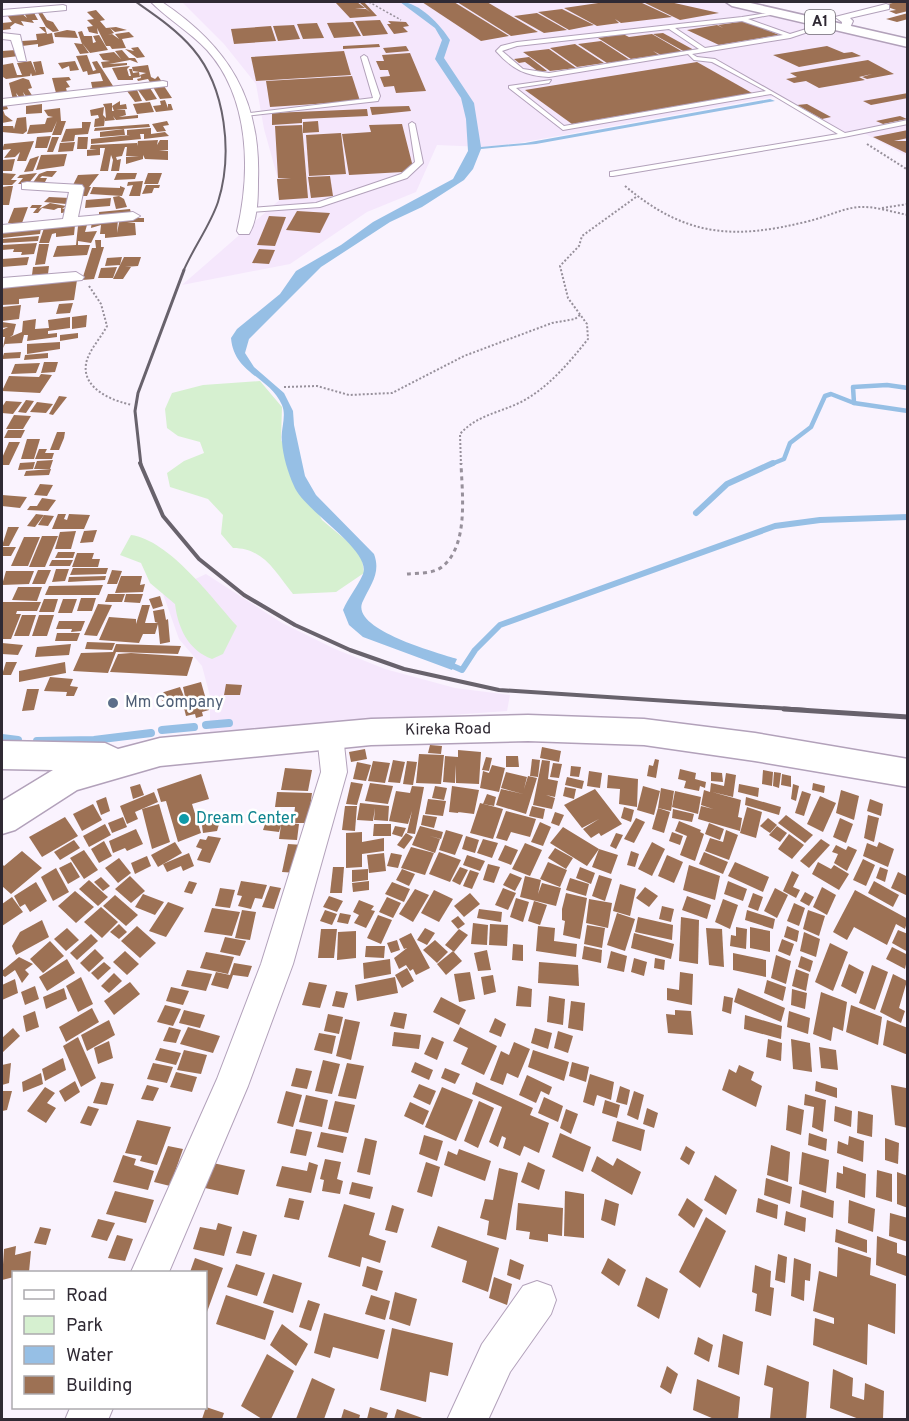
<svg xmlns="http://www.w3.org/2000/svg" width="909" height="1421" font-family="Overpass,sans-serif">
  <style>
    .built { fill: #f5e7fc }
    .green { fill: #d6f0d0 }
    .water { fill: #96bfe5 }
    .lines { fill: none; stroke-linecap: round; stroke-linejoin: round }
    .stream-far2 { stroke: #96bfe5; stroke-width: 4.5 }
    .stream-far1 { stroke: #96bfe5; stroke-width: 6 }
    .stream { stroke: #96bfe5; stroke-width: 8 }
    .building { fill: #9d7154 }
    .service-casing { stroke: #b2a1ba; stroke-width: 2 }
    .minor-casing { stroke: #b2a1ba; stroke-width: 2 }
    .secondary-casing { stroke: #b2a1ba; stroke-width: 3 }
    .trunk-casing { stroke: #b2a1ba; stroke-width: 3 }
    .path-far2 { stroke: #97909b; stroke-width: 1.5; stroke-dasharray: 2 2; stroke-linecap: butt }
    .path-far1 { stroke: #97909b; stroke-width: 2; stroke-dasharray: 2 2; stroke-linecap: butt }
    .path { stroke: #97909b; stroke-width: 3; stroke-dasharray: 4 4; stroke-linecap: butt }
    .service { fill: #fff; fill-rule: evenodd }
    .minor { fill: #fff; fill-rule: evenodd }
    .secondary { fill: #fff; fill-rule: evenodd }
    .trunk { fill: #fff; fill-rule: evenodd }
    .rail-far3 { stroke: #68626c; stroke-width: 2 }
    .rail-far2 { stroke: #68626c; stroke-width: 3 }
    .rail-far1 { stroke: #68626c; stroke-width: 4 }
    .rail { stroke: #68626c; stroke-width: 5 }
    .service-dot { fill: #5c6f8a; stroke: #fff; stroke-width: 2 }
    .culture-dot { fill: #0f9aa8; stroke: #fff; stroke-width: 2 }
    .labels { text-anchor: middle; dominant-baseline: central; stroke-width: 5; stroke-linejoin: round; paint-order: stroke }
    .shield { fill: #fff; stroke: #6e6a71; stroke-width: 1.5 }
    .shield-label { font-size: 15px; font-weight: bold; fill: #302a34 }
    .service-label { font-size: 16px; fill: #4e5e75; stroke: #fff; text-anchor: start }
    .street-label { font-size: 16px; fill: #302a34; stroke: #fff }
    .culture-label { font-size: 16px; fill: #0d838f; stroke: #fff; text-anchor: start }
  </style>
  <rect width="100%" height="100%" fill="#faf3fe"/>
  <g class="built">
    <path d="M182 2H721L907 45V156L858 130 844 133 778 96 519 143 484 147 437 145 416 192 367 212 290 264 182 285 283 197 264 129 256 84 224 44Z"/>
    <path d="M206 574 282 623 335 649 385 669 455 688 510 695 507 711 210 732V696L202 666 179 639 163 594Z"/>
  </g>
  <g class="green">
    <path d="M260 381 282 407 281 440 322 520 353 546 362 559 364 573 336 592 293 594C275 572 264 548 233 548L221 534 223 515 208 499 170 487 167 473 184 461 204 453 200 442 178 436 167 428 165 409 172 393 203 385Z"/>
    <path d="M131 535C169 540 212 598 237 626L223 654 212 659C188 650 178 628 175 604L150 583 141 563 120 555Z"/>
  </g>
  <path class="water" d="M400 2C418 1 441 25 450 40L444 58 474 103 481 147 525 143 770 99 775 101 536 144 481 149 473 169 464 180 422 207 390 222 321 267 249 339 245 353 254 367 284 393 293 411 294 425 305 476 316 495 374 554C381 573 371 584 363 601 348 629 438 653 457 659L452 670 363 637 349 625 343 610C348 598 358 586 363 574 372 550 304 511 294 486 288 473 283 456 282 442 280 430 287 417 282 405 269 376 234 374 231 338L237 329 280 294 296 271 341 245 373 222 453 179 468 151 466 119 461 98 435 59 442 40 435 28Z"/>
  <g class="lines">
    <g class="stream-far2">
      <path d="M854 403 853 387 887 385 908 388"/>
      <path d="M769 465 784 459 790 443 811 427 825 396 831 394 854 403 908 411"/>
    </g>
    <g class="stream-far1">
      <path d="M696 513 727 484 773 463"/>
      <path d="M446 663 462 670 475 650 500 625 775 526 820 520 908 517"/>
    </g>
    <g class="stream">
      <path d="M206 725 229 723"/>
      <path d="M162 730 194 727"/>
      <path d="M2 738 18 740"/>
      <path d="M37 741 94 740 151 733"/>
    </g>
  </g>
  <g class="building">
    <path d="M335 2H357L365 8 355 9H366L370 12 359 2H364L377 16 350 18Z"/>
    <path d="M422 2H454L509 36 481 41Z"/>
    <path d="M457 2H487L538 32 511 36Z"/>
    <path d="M605 2H640L672 17 621 23 615 19 619 23 597 26 564 8Z"/>
    <path d="M643 2H670L719 13 680 20Z"/>
    <path d="M898 2H908V11L896 14 889 11 896 10 882 5Z"/>
    <path d="M562 9 594 25 569 30 538 12Z"/>
    <path d="M96 10 105 20 100 21 106 28 116 27 127 30 115 32 110 28 114 33 108 35 112 34 119 39 115 34 129 32 134 37 122 39 126 48 112 49 110 46H106L97 28 98 34 89 32 87 27 93 26 87 20 94 19 87 12Z"/>
    <path d="M33 11 38 20H32L34 23 21 21 24 26 15 23 10 27 11 29 3 30 2 23 12 22 7 15 21 13 27 18 24 13Z"/>
    <path d="M37 11H41L47 20 53 22 59 31 53 32 46 27Z"/>
    <path d="M537 13 567 30 544 33 514 16Z"/>
    <path d="M908 13V19L897 22 886 19Z"/>
    <path d="M380 20 388 34 363 36 355 21Z"/>
    <path d="M388 21 406 22 409 26 403 27 408 32 394 34 387 24H391Z"/>
    <path d="M746 21 779 35 719 45 687 30 717 25 723 28 718 25Z"/>
    <path d="M353 22 361 36 334 38 327 23Z"/>
    <path d="M317 23 324 38 303 39 297 24Z"/>
    <path d="M294 25 300 39 278 41 273 26Z"/>
    <path d="M271 26 276 41 234 44 231 29Z"/>
    <path d="M39 27H45L47 34 52 33 54 43 38 47V44L22 46V41L37 40 36 34 46 33Z"/>
    <path d="M67 30 75 31 78 38 55 37 54 33Z"/>
    <path d="M82 31 84 36H92L93 43 96 42 93 36 99 35 108 50 102 51 97 44 102 51 90 53 82 43 89 53 80 54 74 43 82 44 78 32Z"/>
    <path d="M663 33 694 50 685 52 653 34Z"/>
    <path d="M623 34 629 37 652 34 683 52 661 55 653 51 659 55 631 59 598 38Z"/>
    <path d="M601 41 630 60 607 63 578 44Z"/>
    <path d="M379 44 380 47 343 49V46Z"/>
    <path d="M575 44 604 63 577 67 550 48Z"/>
    <path d="M406 46 409 51 386 53 383 48Z"/>
    <path d="M827 46 844 53 852 52 861 56 799 67 773 55Z"/>
    <path d="M138 47 145 57 137 58 125 49 134 51 131 48Z"/>
    <path d="M549 49 576 68 550 71 523 52Z"/>
    <path d="M16 50 19 56 2 58V51Z"/>
    <path d="M122 50 129 58H135L138 63 130 60 109 64 127 63V65L103 68 101 62 110 61 103 60 99 54 114 52 121 59 115 51Z"/>
    <path d="M344 51 351 75 256 81 251 57Z"/>
    <path d="M410 53 426 91 396 93 394 86 384 87 380 77 390 76 388 70H380L376 61H384L382 55Z"/>
    <path d="M87 55 93 71 96 70 92 62 97 61 115 89 93 91 91 82 103 81 100 73 88 75 87 71 83 72 76 56Z"/>
    <path d="M529 57 547 71 539 72 525 62 519 63 514 59Z"/>
    <path d="M868 60 894 74 867 79 862 77 872 74 859 77 865 80 819 88 806 81 794 83 786 79 797 77 790 73Z"/>
    <path d="M31 61 36 73 33 62 41 61 44 74 32 76 31 73 30 76 6 79 3 77 2 65 13 63 17 75H22L17 63Z"/>
    <path d="M75 61 79 70 70 71 69 66 62 69 58 63Z"/>
    <path d="M697 62 752 93 572 124 525 90Z"/>
    <path d="M148 65 151 77 155 79 158 76 162 82 151 84 148 79 138 81 137 79 141 78 140 75 146 73 133 71 132 67Z"/>
    <path d="M130 66 127 69 129 76H131L129 69H132L133 73 139 72 140 77 133 78V80H118L112 68Z"/>
    <path d="M352 76 360 101 270 107 266 81Z"/>
    <path d="M69 77 71 80 66 81 70 87 66 88 67 92 56 93 52 78Z"/>
    <path d="M23 78 29 80 32 88 28 89 33 97 27 98 23 92 25 98H20L16 93 18 99 13 100 9 83Z"/>
    <path d="M164 86 172 98 160 99 153 87Z"/>
    <path d="M150 88 157 99 146 101 138 90Z"/>
    <path d="M137 90 142 101 135 102 127 91Z"/>
    <path d="M908 93V98L871 105 863 101Z"/>
    <path d="M165 100 168 108V104H171L173 110 156 112 153 106 161 105 160 101Z"/>
    <path d="M120 101V105L126 104 127 109 116 110H125L126 115 119 117 138 115V118L116 120 113 116 115 120 105 121V118L104 126 94 127 95 119 99 118 98 115 91 116 90 110 104 107 103 115 106 118 105 108 103 104 112 103V111H114L112 106Z"/>
    <path d="M150 102 154 112 137 114 133 104Z"/>
    <path d="M2 104H6L8 109 3 110 5 115 13 121 2 123Z"/>
    <path d="M42 104V113L26 114V106Z"/>
    <path d="M807 104 831 117 822 119 797 105Z"/>
    <path d="M409 106 411 111 372 115 370 107Z"/>
    <path d="M60 108 61 121H66L61 135H52L57 121 52 132 27 134 30 125 45 124 47 118 53 117 48 116 44 110Z"/>
    <path d="M367 109 368 116 302 119V123L272 125V113Z"/>
    <path d="M900 116 907 119 883 124 876 121Z"/>
    <path d="M26 117 27 131 23 134 2 132V126H13L14 129 17 118Z"/>
    <path d="M167 121 169 125 163 126 166 131 157 132 152 124Z"/>
    <path d="M318 121 319 132 303 133V122Z"/>
    <path d="M82 122H91L88 134 75 135 74 141 61 142 66 129 82 128Z"/>
    <path d="M149 124 150 127 94 131 95 128Z"/>
    <path d="M402 124 413 167 403 172 349 175 342 134 371 132 369 125Z"/>
    <path d="M302 125 308 198 279 200 277 179 291 178H278L275 126Z"/>
    <path d="M151 128V134L165 132 169 136 144 139V134H140L141 139 91 144V139L130 135H127V130Z"/>
    <path d="M124 129 125 135 100 137V132Z"/>
    <path d="M908 130V138L894 141H908V154L873 137Z"/>
    <path d="M341 133 346 174 309 176 306 135Z"/>
    <path d="M51 136 47 148H35L37 137Z"/>
    <path d="M52 137H59L53 152H47Z"/>
    <path d="M78 137H88L87 149H77Z"/>
    <path d="M158 140 157 145 160 140H168V150L159 151H168V160L145 159 143 155V159L126 164V157H139L126 156 127 147H125L122 156 116 157 117 160 121 159 119 171H111L113 160 111 155 108 171H100L105 148H100V155L87 156V150L97 149H90L91 145 137 143V146L138 141Z"/>
    <path d="M34 141 26 161H17L20 152 15 157 4 158 11 149 2 150 4 144Z"/>
    <path d="M75 142 73 151 58 152 60 143Z"/>
    <path d="M67 154 64 166 36 170 41 155Z"/>
    <path d="M39 156 33 171 24 172 30 159Z"/>
    <path d="M15 159 12 171H2V160Z"/>
    <path d="M47 171H57L52 177 42 176 40 178H47L44 184H32L39 174Z"/>
    <path d="M2 173 16 174 11 180H17L12 185H2Z"/>
    <path d="M37 173 28 184H18L23 178H17L20 175Z"/>
    <path d="M117 173H137L135 179 114 180Z"/>
    <path d="M148 173H162L158 184H144Z"/>
    <path d="M99 174 89 187H91L87 196H76L72 187 78 175Z"/>
    <path d="M330 176 333 196 311 198 308 177Z"/>
    <path d="M143 181 140 196H129L133 185 127 186 128 182Z"/>
    <path d="M146 185H160L159 188H154L152 193 142 194Z"/>
    <path d="M9 186H13L9 205H2V187Z"/>
    <path d="M120 186 125 188 122 196 90 194 93 187 120 188Z"/>
    <path d="M119 196 124 199 127 207 116 209 113 197Z"/>
    <path d="M49 197 70 198 66 204 44 202Z"/>
    <path d="M111 198 110 206 85 208 86 200Z"/>
    <path d="M50 203 66 206 62 209 70 208V212L61 213V208H58L54 210 42 208 38 213H33L37 208H30L32 205H42L39 209Z"/>
    <path d="M28 207 22 223H8L14 208Z"/>
    <path d="M130 209 131 213 99 216V212Z"/>
    <path d="M297 211 330 213 320 233 286 230Z"/>
    <path d="M269 216 286 217 275 246 257 245Z"/>
    <path d="M118 218 117 233 120 218H144V222H127L135 223 136 235 105 238V234H100L101 225 91 228 92 220Z"/>
    <path d="M75 225 74 235 56 237V233L52 234 49 243H39L44 228Z"/>
    <path d="M87 225 85 232 97 231 91 243 78 241V245H90L87 255 53 257 57 246 76 245 78 226Z"/>
    <path d="M41 228 40 234 2 238V231Z"/>
    <path d="M39 236 38 241 2 243V239Z"/>
    <path d="M95 240H101V247H104L94 279 82 280 92 248H96Z"/>
    <path d="M37 243 34 254 21 255 22 252H13L14 249 2 250V245Z"/>
    <path d="M39 244H49L45 264 35 265Z"/>
    <path d="M259 249 275 250 269 264 252 263Z"/>
    <path d="M29 257 27 265 2 267V259Z"/>
    <path d="M122 257 120 265 105 266 107 258Z"/>
    <path d="M124 257H141L138 266 125 267H131L123 279H113Z"/>
    <path d="M49 266 48 274 32 275 33 267Z"/>
    <path d="M117 267 113 278H98L101 268Z"/>
    <path d="M77 280 74 300 38 303 39 297 19 299V304L2 305 3 287Z"/>
    <path d="M73 303 70 313 56 314 59 304Z"/>
    <path d="M21 305 19 319 2 321V307Z"/>
    <path d="M87 315 86 327 72 329V317Z"/>
    <path d="M70 317V328L48 331V334L57 333V337L27 341 28 335H24L22 343 5 344 3 348 5 337H2V330L8 327 2 328V322L16 324 13 335 10 337 22 332 23 321 36 319 35 329 49 328 48 320Z"/>
    <path d="M78 333V338L60 341V335Z"/>
    <path d="M60 342V349L27 354V344Z"/>
    <path d="M21 352 20 358 2 359 4 353Z"/>
    <path d="M48 353V358L24 360 25 355Z"/>
    <path d="M44 362H58L55 372 41 373Z"/>
    <path d="M40 363 36 373 11 374 15 364Z"/>
    <path d="M41 374 52 375 40 393 2 391 9 376 39 377Z"/>
    <path d="M59 396 67 397 53 415 49 414Z"/>
    <path d="M26 400 34 401 26 413 18 412Z"/>
    <path d="M6 401 22 402 13 414 2 413V407Z"/>
    <path d="M37 402 53 404 46 413 30 412Z"/>
    <path d="M14 415 31 416 23 429H6Z"/>
    <path d="M8 430H25L21 438H4Z"/>
    <path d="M57 432H65L64 438 59 450H50Z"/>
    <path d="M27 439H40L34 459H21Z"/>
    <path d="M9 442H20L9 465H2V458Z"/>
    <path d="M39 449H47L45 453H54L52 459H35Z"/>
    <path d="M53 460 50 469H34L37 461Z"/>
    <path d="M35 462 33 469 18 470 20 463Z"/>
    <path d="M51 469 49 475 24 476 26 471Z"/>
    <path d="M40 484 53 485 47 496 34 495Z"/>
    <path d="M2 495 27 497 20 508 2 506Z"/>
    <path d="M42 498 56 500 48 511 27 510 30 506H37Z"/>
    <path d="M36 514 44 515 35 527 27 526Z"/>
    <path d="M58 514H66L64 519 67 520 69 514 90 515 84 529H52Z"/>
    <path d="M44 515 54 516 48 526 38 525Z"/>
    <path d="M8 527H19L9 546H2Z"/>
    <path d="M97 530 93 542 80 543 84 531Z"/>
    <path d="M76 531 71 549H55L60 532Z"/>
    <path d="M42 536H58L45 567H29Z"/>
    <path d="M24 537H40L28 566H11Z"/>
    <path d="M2 547H16L11 556H2Z"/>
    <path d="M58 552H75L73 558H55Z"/>
    <path d="M77 553H94L92 559H100L98 567H72Z"/>
    <path d="M52 560H73L70 566H49Z"/>
    <path d="M73 568H108L106 574 70 575Z"/>
    <path d="M56 569H69L65 581 52 582Z"/>
    <path d="M38 570H51L45 584H32Z"/>
    <path d="M112 570 122 571 117 584H107Z"/>
    <path d="M6 571H34L29 584 2 585Z"/>
    <path d="M106 576 105 580 68 582 69 577Z"/>
    <path d="M121 576H142L140 585 145 584 143 592 115 593Z"/>
    <path d="M103 585 99 595H45L49 586Z"/>
    <path d="M18 587H42L37 601 12 600Z"/>
    <path d="M108 594H125L122 602H105Z"/>
    <path d="M126 594H143L140 603 124 602Z"/>
    <path d="M160 596 163 606 153 609 149 599Z"/>
    <path d="M81 598H96L92 611H77Z"/>
    <path d="M44 599H58L54 612H39Z"/>
    <path d="M63 599H77L72 613H58Z"/>
    <path d="M2 602H41L37 611H17L16 614H21L11 639H2Z"/>
    <path d="M98 604 112 605 97 636 84 635Z"/>
    <path d="M142 605H150L145 623H158L155 622 153 611 164 609 166 620 168 619 170 642 160 644 158 624 155 634H143L139 643 99 640 109 617 136 619V624Z"/>
    <path d="M22 615H36L29 636H14Z"/>
    <path d="M39 615H54L47 636H32Z"/>
    <path d="M59 621H85L81 631 71 632 72 629H56Z"/>
    <path d="M57 633H80L77 641H55Z"/>
    <path d="M87 642 115 643 112 650 85 649Z"/>
    <path d="M2 643 23 645 18 655 2 654Z"/>
    <path d="M71 644 69 655 35 657 37 647Z"/>
    <path d="M116 644 181 646 178 654 116 652 108 673 73 671 81 653 113 652Z"/>
    <path d="M131 653 193 657 187 676 110 672 118 654Z"/>
    <path d="M6 662H17L11 675H2Z"/>
    <path d="M65 662 66 673 19 682V671Z"/>
    <path d="M50 677 73 679 70 686 78 687 74 696H66L67 692 44 691Z"/>
    <path d="M201 682 209 710 202 712 203 716 196 718 195 714 186 716 184 708 200 704 187 706 183 687Z"/>
    <path d="M226 684 242 685 240 695H224Z"/>
    <path d="M180 687 185 699 168 704 166 699 162 701 161 695 164 692Z"/>
    <path d="M27 689H39L34 710 22 711Z"/>
    <path d="M430 745 442 746 441 754 428 753Z"/>
    <path d="M542 747 561 751 559 762 540 758Z"/>
    <path d="M365 749 367 759 351 762 349 752Z"/>
    <path d="M458 750 481 752 479 784 456 783V765L455 783 443 782 445 756 458 757Z"/>
    <path d="M419 754 444 755 441 784 416 783Z"/>
    <path d="M506 756H518L519 767H506Z"/>
    <path d="M486 757 492 758 489 771 482 770Z"/>
    <path d="M532 759 540 760 538 777 530 776Z"/>
    <path d="M655 759 659 760 656 778 647 776 649 765 653 766Z"/>
    <path d="M393 760 405 762 400 783 388 782Z"/>
    <path d="M542 760 550 761 548 779 558 781 555 797 546 795 555 798 552 809 533 805Z"/>
    <path d="M373 761 390 763 385 783 368 781Z"/>
    <path d="M407 761 417 762 413 785 403 784Z"/>
    <path d="M357 762 371 765 366 781 353 779Z"/>
    <path d="M553 763 562 764 559 778 550 777Z"/>
    <path d="M492 765 505 768 499 792 480 788 483 771 489 773Z"/>
    <path d="M571 766 581 767 579 777 570 776Z"/>
    <path d="M285 768 312 770 308 791 281 790Z"/>
    <path d="M680 769 696 773 695 779 706 782 705 788 700 786 699 791 684 788 686 781 678 779Z"/>
    <path d="M763 770 773 772 772 786 762 784Z"/>
    <path d="M589 771 602 773 600 788 587 786Z"/>
    <path d="M506 772 527 777 524 789 528 776 537 778 526 814 496 805 501 789 523 794 501 788Z"/>
    <path d="M711 772 722 773 723 782 711 781Z"/>
    <path d="M774 772 781 773 779 788 773 786Z"/>
    <path d="M726 773 736 775 733 797 712 792 741 800 738 817 742 818 740 831 698 819 701 806 713 809 701 805 704 790 710 792 711 783 724 786Z"/>
    <path d="M201 774 209 799 192 804 201 833 178 842 166 801 161 802 157 789Z"/>
    <path d="M782 774 791 776V787L781 785Z"/>
    <path d="M608 775 638 779 637 807 619 804 620 789 607 788Z"/>
    <path d="M567 777 584 781 582 789 565 785Z"/>
    <path d="M351 782 363 784 357 805 346 804Z"/>
    <path d="M370 783 393 786 388 804 365 801Z"/>
    <path d="M813 783 825 786 824 793 812 790Z"/>
    <path d="M140 784 144 795 133 799 130 787Z"/>
    <path d="M739 784 759 788 758 797 738 792Z"/>
    <path d="M793 784 799 786 796 801 791 799Z"/>
    <path d="M412 786 424 787 415 834 407 833 412 811 408 824 389 821 396 791 410 793Z"/>
    <path d="M435 786 447 788 444 800 432 798Z"/>
    <path d="M452 786 479 790 474 814 458 812 460 799 458 813 449 812Z"/>
    <path d="M643 786 660 791 654 815 637 810Z"/>
    <path d="M565 787 576 789 574 799 563 796Z"/>
    <path d="M661 788 674 791 671 811 658 808Z"/>
    <path d="M595 789 622 824 601 836 599 833 591 838 583 829 599 819 582 828 564 805Z"/>
    <path d="M841 790 859 796 854 820 836 813Z"/>
    <path d="M675 791 701 797 698 814 672 807Z"/>
    <path d="M802 791 811 794 804 816 795 813Z"/>
    <path d="M154 792 158 802 135 812 138 819 127 824 120 806Z"/>
    <path d="M277 792 312 793 308 823H293L295 807H275Z"/>
    <path d="M487 794 496 797 494 806 483 804Z"/>
    <path d="M820 796 836 803 823 832 807 824Z"/>
    <path d="M106 797 110 811 101 815 96 801Z"/>
    <path d="M746 797 781 807 779 815 745 805Z"/>
    <path d="M428 799 446 801 443 816 425 814Z"/>
    <path d="M870 799 883 804 881 816 867 811Z"/>
    <path d="M360 803 389 806 388 821 374 820 375 808 373 821 357 820Z"/>
    <path d="M480 803 503 809 493 839 470 833Z"/>
    <path d="M93 804 102 820 82 831 73 814Z"/>
    <path d="M159 804 170 842 152 849 142 809Z"/>
    <path d="M345 806H357L355 831 342 830Z"/>
    <path d="M532 806 545 809 543 819 529 816Z"/>
    <path d="M624 807 634 810 631 822 621 818Z"/>
    <path d="M747 807 762 812 756 838 740 833Z"/>
    <path d="M658 808 670 812 664 833 652 829Z"/>
    <path d="M673 809 694 814 692 822 672 818Z"/>
    <path d="M506 811 536 819 530 837 511 832 507 841 496 838Z"/>
    <path d="M555 812 564 815 559 826 551 823Z"/>
    <path d="M423 815 437 817 434 828 421 825Z"/>
    <path d="M786 815 813 835 805 843 778 823Z"/>
    <path d="M868 815 879 818 874 842 864 838Z"/>
    <path d="M65 817 78 836 42 857 29 837Z"/>
    <path d="M123 817 127 827 112 833 108 823Z"/>
    <path d="M636 818 645 822 634 843 624 839Z"/>
    <path d="M768 818 777 825 770 833 760 826Z"/>
    <path d="M840 818 853 824 846 843 833 837Z"/>
    <path d="M201 819 220 821 217 831 203 833Z"/>
    <path d="M266 821 299 824 297 840 279 839 281 825 279 832 263 830Z"/>
    <path d="M679 821 701 830 700 832 704 834 695 861 680 855 687 836 675 831Z"/>
    <path d="M540 822 551 827 543 846 531 842Z"/>
    <path d="M709 823 724 829 720 840 705 834Z"/>
    <path d="M105 824 111 835 89 847 83 836Z"/>
    <path d="M374 824H391V836H373Z"/>
    <path d="M395 826 406 828 402 837 392 834Z"/>
    <path d="M420 826 443 832 441 839 430 836 440 839 435 853 412 845Z"/>
    <path d="M777 826 787 833 780 842 769 835Z"/>
    <path d="M563 827 599 849 618 855 611 874 592 867 599 849 587 866 550 843Z"/>
    <path d="M136 829 143 844 127 851 125 848 113 853 109 841Z"/>
    <path d="M446 830 463 835 455 855 439 850Z"/>
    <path d="M726 830 738 835 729 860 705 851 710 838 723 842Z"/>
    <path d="M362 832V842L384 838V851L362 854V867L346 868V833Z"/>
    <path d="M672 832 683 836 680 845 669 841Z"/>
    <path d="M406 833 413 837 404 849 397 845Z"/>
    <path d="M616 833 623 835 616 849 610 846Z"/>
    <path d="M789 834 804 845 792 859 778 849Z"/>
    <path d="M208 836 221 838 210 863 197 860 202 849 196 847 200 839 206 840Z"/>
    <path d="M466 836 479 840 475 853 462 849Z"/>
    <path d="M483 839 498 843 492 858 477 853Z"/>
    <path d="M821 839 830 845 809 868 800 861Z"/>
    <path d="M74 840 80 848 60 860 54 852Z"/>
    <path d="M104 841 112 856 99 863 91 849Z"/>
    <path d="M175 842 182 853 158 867 151 855Z"/>
    <path d="M652 842 665 849 652 876 638 869Z"/>
    <path d="M879 842 894 849 888 867 863 856 867 843 877 847Z"/>
    <path d="M525 843 542 850 530 876 512 869Z"/>
    <path d="M288 844 303 845 298 873 282 872Z"/>
    <path d="M505 845 518 850 511 865 498 860Z"/>
    <path d="M836 845 846 850 848 846 857 850 847 871 834 863 838 854 832 852Z"/>
    <path d="M411 847 434 853 425 875 401 868Z"/>
    <path d="M555 848 573 858 566 869 548 858Z"/>
    <path d="M84 850 98 870 84 879 70 858Z"/>
    <path d="M22 851 42 868 11 894 2 886V864L4 866Z"/>
    <path d="M631 851 639 854 635 867 627 865Z"/>
    <path d="M439 852 461 860 450 882 429 874Z"/>
    <path d="M704 852 728 862 723 874 699 864Z"/>
    <path d="M189 853 194 866 183 871 181 866 167 872 163 864Z"/>
    <path d="M384 853 386 871 369 873 367 855Z"/>
    <path d="M391 853 402 855 398 868 387 866Z"/>
    <path d="M467 855 485 861 480 871 463 865Z"/>
    <path d="M667 855 683 862 674 883 658 876Z"/>
    <path d="M147 856 151 866 135 874 131 863Z"/>
    <path d="M119 858 131 873 118 883 105 868Z"/>
    <path d="M863 859 875 865 866 886 853 880Z"/>
    <path d="M71 862 80 877 68 884 59 868Z"/>
    <path d="M548 862 567 870 560 887 540 879Z"/>
    <path d="M735 862 769 877 763 892 728 876Z"/>
    <path d="M818 862 831 869 834 865 849 874 839 890 812 874Z"/>
    <path d="M488 864 500 867 494 883 483 880Z"/>
    <path d="M689 865 720 876 715 900 683 890Z"/>
    <path d="M333 867H344L342 893H330Z"/>
    <path d="M460 867 468 870 460 885 452 881Z"/>
    <path d="M580 867 595 873 591 884 576 878Z"/>
    <path d="M880 867 888 870 885 882 876 878Z"/>
    <path d="M56 868 69 892 53 901 41 877Z"/>
    <path d="M368 869V880L352 882V870Z"/>
    <path d="M402 869 415 874 409 886 396 880Z"/>
    <path d="M470 870 479 873 472 889 463 886Z"/>
    <path d="M792 871 799 875 793 887 800 890 796 898 783 891Z"/>
    <path d="M898 872 908 877V896L891 888Z"/>
    <path d="M510 873 522 878 515 891 503 885Z"/>
    <path d="M599 875 612 879 605 901 592 896Z"/>
    <path d="M130 876 145 891 131 903 115 889Z"/>
    <path d="M525 876 541 880 538 894 542 883 561 888 556 906 520 897Z"/>
    <path d="M101 877 110 886 103 891 94 882Z"/>
    <path d="M570 878 589 884 586 896 566 890Z"/>
    <path d="M89 880 108 897 98 906 79 889Z"/>
    <path d="M189 881 197 883 192 894 184 892Z"/>
    <path d="M241 881 267 885 262 899 255 898 251 909 238 906 242 896 237 895Z"/>
    <path d="M369 881V890L353 892 352 883Z"/>
    <path d="M728 881 747 889 743 901 724 894Z"/>
    <path d="M874 881 899 895 893 907 868 893Z"/>
    <path d="M36 882 47 901 30 912 25 904 20 907 14 896Z"/>
    <path d="M392 882 410 889 404 902 385 894Z"/>
    <path d="M620 884 636 889 630 916 613 911Z"/>
    <path d="M270 886 281 888 274 909 262 907Z"/>
    <path d="M645 887 658 896 649 907 636 898Z"/>
    <path d="M822 887 836 895 827 915 813 907Z"/>
    <path d="M220 888 235 890 230 908 215 906Z"/>
    <path d="M503 888 516 893 508 910 495 905Z"/>
    <path d="M775 888 788 895 777 918 764 911Z"/>
    <path d="M415 889 429 895 413 922 399 914Z"/>
    <path d="M434 890 453 899 439 922 421 913Z"/>
    <path d="M855 890 908 919 905 929 896 924 887 945 854 927 847 940 833 932Z"/>
    <path d="M75 891 94 907 76 923 58 906Z"/>
    <path d="M805 892 814 897 809 906 800 901Z"/>
    <path d="M470 893 480 904 464 917 454 906Z"/>
    <path d="M566 893 587 898 580 939 563 935 565 921 562 920V909Z"/>
    <path d="M753 893 763 897 758 911 748 907Z"/>
    <path d="M143 894 164 902 155 915 135 907Z"/>
    <path d="M115 895 138 915 126 926 103 906Z"/>
    <path d="M329 896 343 901 337 912 323 907Z"/>
    <path d="M687 896 711 905 707 919 682 910Z"/>
    <path d="M12 897 23 912 2 926V904Z"/>
    <path d="M387 897 401 903 393 918 379 912Z"/>
    <path d="M516 898 529 902 523 922 510 917Z"/>
    <path d="M589 899 612 903 608 928 586 923Z"/>
    <path d="M723 899 738 905 730 929 715 922Z"/>
    <path d="M359 900 374 906 371 910 375 911 366 928 354 923 359 915 353 912Z"/>
    <path d="M534 901 547 905 540 925 528 921Z"/>
    <path d="M168 902 184 908 166 937 149 931Z"/>
    <path d="M794 903 805 908 799 926 787 921Z"/>
    <path d="M662 906 674 909 671 922 659 919Z"/>
    <path d="M101 907 118 922 102 938 84 922Z"/>
    <path d="M212 908 240 912 232 936 204 932Z"/>
    <path d="M479 909 502 912 501 922 477 918Z"/>
    <path d="M242 910 256 912 250 940 235 938Z"/>
    <path d="M325 910 337 914 332 925 320 921Z"/>
    <path d="M747 910 775 919 773 929 745 920Z"/>
    <path d="M808 910 825 916 819 936 803 929Z"/>
    <path d="M340 913 351 915 348 924 337 922Z"/>
    <path d="M617 913 635 919 625 951 607 945Z"/>
    <path d="M378 915 392 920 381 944 367 938Z"/>
    <path d="M458 916 465 924 458 929 451 921Z"/>
    <path d="M638 917 673 925 672 940 635 932Z"/>
    <path d="M681 917 699 920 698 964 679 961Z"/>
    <path d="M42 920 49 937 16 955 12 946 20 932Z"/>
    <path d="M473 923 488 925 487 945 471 944Z"/>
    <path d="M119 924 127 932 119 939 110 932Z"/>
    <path d="M490 924 508 925 507 946 489 945Z"/>
    <path d="M587 925 605 928 602 948 584 944Z"/>
    <path d="M137 926 156 943 140 958 121 941Z"/>
    <path d="M538 926 555 928 554 941 577 944 576 957 536 951Z"/>
    <path d="M787 926 799 931 797 942 784 937Z"/>
    <path d="M736 927 747 929 746 949 730 946 731 935 736 936Z"/>
    <path d="M750 927 770 931V952L750 948Z"/>
    <path d="M67 928 79 940 66 951 54 939Z"/>
    <path d="M425 928 435 933 427 945 417 940Z"/>
    <path d="M706 928 722 929 724 967 709 965Z"/>
    <path d="M321 929H337L334 958H318Z"/>
    <path d="M459 929 468 935 454 952 445 945Z"/>
    <path d="M898 930 908 934V952L892 943Z"/>
    <path d="M356 931V958L337 960 338 932Z"/>
    <path d="M804 932 820 939 816 957 800 951Z"/>
    <path d="M411 933 430 968 416 975 413 969 410 971 406 965 399 969 394 958 407 948 404 949 399 939Z"/>
    <path d="M634 933 674 944 671 959 631 948Z"/>
    <path d="M91 934 98 941 77 960 70 953Z"/>
    <path d="M225 937 246 941 240 956 220 952Z"/>
    <path d="M782 939 794 944 790 956 778 951Z"/>
    <path d="M397 940 400 950 391 953 387 943Z"/>
    <path d="M435 940 448 952 437 963 423 950Z"/>
    <path d="M50 941 64 956 43 973 30 959Z"/>
    <path d="M830 943 848 952 833 991 815 982Z"/>
    <path d="M513 944 523 945V961L512 960Z"/>
    <path d="M366 946H385L384 958 365 957Z"/>
    <path d="M584 946 602 950 601 963 582 959Z"/>
    <path d="M892 947 908 955 905 969 886 959Z"/>
    <path d="M95 949 104 958 89 972 80 963Z"/>
    <path d="M487 950 491 970 478 971 474 953Z"/>
    <path d="M125 951 139 964 127 975 113 962Z"/>
    <path d="M453 951 462 961 446 975 437 964Z"/>
    <path d="M611 951 627 956 624 972 607 968Z"/>
    <path d="M206 952 234 957 228 974 200 968Z"/>
    <path d="M733 953 766 960V977L733 970Z"/>
    <path d="M776 955 791 961 786 984 771 978Z"/>
    <path d="M801 956 813 961 810 972 798 967Z"/>
    <path d="M19 957 33 964 25 970 29 974 22 983 15 970 5 977 2 975V971Z"/>
    <path d="M634 958 647 962 644 976 631 972Z"/>
    <path d="M655 958 665 960 664 970 654 968Z"/>
    <path d="M67 959 75 973 47 991 39 977Z"/>
    <path d="M390 959 391 974 364 979 363 963Z"/>
    <path d="M104 962 111 968 98 980 91 973Z"/>
    <path d="M539 962 578 965 579 986 538 983Z"/>
    <path d="M234 963 252 966 248 977 233 975 228 989 211 985 216 972 230 975Z"/>
    <path d="M849 964 864 972 856 994 841 986Z"/>
    <path d="M872 965 888 972 875 1010 859 1003Z"/>
    <path d="M407 968 414 981 402 988 395 975Z"/>
    <path d="M796 969 809 974 806 991 792 986Z"/>
    <path d="M187 970 212 974 206 991 181 986Z"/>
    <path d="M470 972 475 999 459 1002 454 974Z"/>
    <path d="M680 972 693 974 692 1005 667 1000V988L679 990Z"/>
    <path d="M114 973 122 981 109 993 101 986Z"/>
    <path d="M893 974 907 981 899 1008 905 1011 901 1023 880 1012Z"/>
    <path d="M493 975 496 992 484 995 481 977Z"/>
    <path d="M81 977 93 1004 78 1012 66 986Z"/>
    <path d="M395 977 398 993 357 1001 355 985Z"/>
    <path d="M15 979 18 993 2 1000V985Z"/>
    <path d="M767 980 786 987 783 1001 764 993Z"/>
    <path d="M130 982 140 994 114 1015 104 1001Z"/>
    <path d="M309 982 327 985 320 1008 302 1005Z"/>
    <path d="M35 986 39 999 25 1005 21 992Z"/>
    <path d="M518 986 532 989 531 1007 516 1006Z"/>
    <path d="M171 987 189 991 183 1005 166 1001Z"/>
    <path d="M64 988 67 999 46 1009 43 997Z"/>
    <path d="M738 988 785 1008 781 1022 734 1002Z"/>
    <path d="M792 989 807 993 805 1009 791 1005Z"/>
    <path d="M336 991 348 993 344 1008 332 1006Z"/>
    <path d="M821 992 847 1002 843 1031 833 1027 831 1041 813 1034Z"/>
    <path d="M549 996 565 999 563 1025 547 1022Z"/>
    <path d="M724 996 733 998 731 1014 722 1011Z"/>
    <path d="M441 997 466 1010 459 1025 433 1012Z"/>
    <path d="M571 1001 585 1003 583 1031 568 1028Z"/>
    <path d="M165 1005 181 1009 173 1026 157 1022Z"/>
    <path d="M851 1005 882 1017 878 1045 846 1032Z"/>
    <path d="M92 1008 99 1022 66 1042 59 1027Z"/>
    <path d="M184 1010 205 1015 200 1028 179 1023Z"/>
    <path d="M675 1010 691 1011 693 1035 668 1033 666 1014 675 1015Z"/>
    <path d="M35 1011 39 1027 26 1032 23 1016Z"/>
    <path d="M789 1011 810 1018 808 1034 787 1027Z"/>
    <path d="M394 1012 407 1014 404 1029 390 1026Z"/>
    <path d="M328 1014 343 1017 339 1034 324 1031Z"/>
    <path d="M745 1015 782 1026 781 1039 744 1029Z"/>
    <path d="M495 1018 506 1024 501 1037 489 1032Z"/>
    <path d="M345 1019 360 1022 351 1060 336 1056Z"/>
    <path d="M109 1020 115 1035 87 1051 81 1035Z"/>
    <path d="M887 1020 908 1028V1055L883 1045Z"/>
    <path d="M169 1027 181 1030 176 1043 163 1041Z"/>
    <path d="M188 1027 220 1036 213 1053 180 1044Z"/>
    <path d="M460 1027 497 1046 484 1075 461 1064 468 1048 453 1041Z"/>
    <path d="M13 1028 20 1036 2 1053V1038Z"/>
    <path d="M535 1028 552 1033 548 1049 531 1043Z"/>
    <path d="M558 1031 573 1036 568 1053 554 1048Z"/>
    <path d="M394 1032 421 1035 419 1049 392 1046Z"/>
    <path d="M319 1033 336 1036 332 1054 314 1050Z"/>
    <path d="M78 1037 96 1078 81 1087 63 1046Z"/>
    <path d="M432 1037 444 1042 437 1060 424 1054Z"/>
    <path d="M768 1039 782 1043 781 1061 766 1057Z"/>
    <path d="M791 1039 810 1043 812 1072 793 1069Z"/>
    <path d="M109 1041 113 1058 98 1064 94 1048Z"/>
    <path d="M514 1042 530 1049 518 1078 507 1073 503 1085 490 1080 501 1051 509 1055Z"/>
    <path d="M819 1047 836 1050 838 1070 821 1068Z"/>
    <path d="M160 1048 181 1053 176 1065 155 1060Z"/>
    <path d="M184 1050 207 1055 201 1074 177 1070Z"/>
    <path d="M533 1050 569 1062 564 1081 528 1067Z"/>
    <path d="M63 1058 66 1070 45 1081 42 1069Z"/>
    <path d="M323 1060 340 1064 332 1094 315 1091Z"/>
    <path d="M415 1062 433 1070 429 1080 411 1072Z"/>
    <path d="M572 1062 589 1067 586 1082 569 1076Z"/>
    <path d="M11 1063 9 1083 2 1085V1065Z"/>
    <path d="M153 1063 173 1067 167 1083 147 1079Z"/>
    <path d="M347 1063 364 1066 356 1099 338 1096Z"/>
    <path d="M739 1065 754 1072 751 1080 762 1086 756 1107 722 1090 729 1069 736 1073Z"/>
    <path d="M296 1068 312 1071 307 1089 291 1086Z"/>
    <path d="M445 1068 460 1074 455 1084 441 1078Z"/>
    <path d="M176 1072 197 1077 192 1092 170 1087Z"/>
    <path d="M41 1073 43 1084 23 1092 22 1082Z"/>
    <path d="M590 1074 614 1082 611 1100 597 1095 594 1106 583 1102Z"/>
    <path d="M527 1075 552 1087 549 1095 541 1091 536 1103 519 1095Z"/>
    <path d="M75 1081 80 1092 65 1102 59 1091Z"/>
    <path d="M816 1081 837 1088V1098L815 1091Z"/>
    <path d="M101 1082 114 1084 107 1105 93 1103Z"/>
    <path d="M476 1082 533 1108 530 1115 549 1123 539 1153 524 1146 520 1156 503 1148 506 1138 502 1136 498 1147 489 1142 502 1107 472 1094Z"/>
    <path d="M419 1084 436 1091 430 1105 413 1097Z"/>
    <path d="M147 1085 159 1088 153 1101 141 1099Z"/>
    <path d="M891 1085 906 1088 908 1128 895 1125Z"/>
    <path d="M620 1086 630 1090 627 1105 616 1102Z"/>
    <path d="M45 1087 55 1093 47 1103 56 1108 46 1123 27 1111Z"/>
    <path d="M442 1087 473 1100 456 1141 425 1127Z"/>
    <path d="M2 1091H12L7 1110 2 1111Z"/>
    <path d="M286 1091 302 1095 293 1127 277 1123Z"/>
    <path d="M634 1091 644 1095 638 1120 627 1115Z"/>
    <path d="M805 1094 826 1100 823 1132 812 1127 814 1107 804 1105Z"/>
    <path d="M306 1095 328 1100 322 1127 299 1122Z"/>
    <path d="M544 1097 563 1106 558 1122 538 1113Z"/>
    <path d="M605 1100 620 1105 617 1118 602 1113Z"/>
    <path d="M335 1101 355 1105 348 1133 328 1129Z"/>
    <path d="M479 1101 494 1108 478 1148 464 1141Z"/>
    <path d="M410 1102 429 1111 423 1125 404 1116Z"/>
    <path d="M788 1105 804 1110 801 1135 786 1130Z"/>
    <path d="M88 1106 99 1109 91 1126 80 1123Z"/>
    <path d="M835 1106 852 1111 851 1127 834 1121Z"/>
    <path d="M647 1108 658 1113 654 1128 643 1124Z"/>
    <path d="M566 1109 578 1114 571 1134 560 1128Z"/>
    <path d="M858 1111 873 1115 872 1137 857 1133Z"/>
    <path d="M137 1120 171 1127 157 1165 140 1161 142 1156 125 1153Z"/>
    <path d="M617 1121 645 1130 641 1151 612 1141Z"/>
    <path d="M296 1129 312 1132 306 1156 290 1153Z"/>
    <path d="M321 1132 347 1137 343 1153 317 1147Z"/>
    <path d="M560 1133 591 1147 583 1172 552 1157Z"/>
    <path d="M809 1133 827 1139 826 1151 808 1145Z"/>
    <path d="M424 1135 443 1141 437 1161 419 1154Z"/>
    <path d="M849 1136 864 1141 863 1162 837 1153 838 1141 848 1145Z"/>
    <path d="M365 1138 377 1141 370 1175 357 1172Z"/>
    <path d="M885 1138 899 1143 898 1164 885 1160Z"/>
    <path d="M771 1145 790 1152 788 1182 767 1175Z"/>
    <path d="M168 1146 183 1149 170 1186 154 1182Z"/>
    <path d="M686 1146 695 1152 689 1165 680 1159Z"/>
    <path d="M459 1149 491 1161 485 1181 444 1165 448 1151 457 1155Z"/>
    <path d="M802 1152 829 1160 826 1193 799 1184Z"/>
    <path d="M123 1155 136 1159 134 1165 154 1171 148 1190 113 1182Z"/>
    <path d="M597 1156 613 1166 617 1158 641 1172 632 1195 591 1171Z"/>
    <path d="M325 1159 341 1162 337 1179 343 1181 340 1194 322 1191 324 1180 320 1179Z"/>
    <path d="M309 1162 318 1165 311 1193 276 1186 282 1166 307 1171Z"/>
    <path d="M426 1162 440 1167 432 1197 417 1192Z"/>
    <path d="M528 1162 545 1170 539 1190 521 1182Z"/>
    <path d="M213 1163 245 1170 238 1195 205 1188Z"/>
    <path d="M843 1166 866 1174 865 1198 836 1188 837 1172 843 1174Z"/>
    <path d="M499 1168 518 1173 506 1240 487 1235 489 1221 480 1218 485 1199 493 1200Z"/>
    <path d="M877 1170 892 1174V1202L876 1197Z"/>
    <path d="M897 1172 908 1176V1208L897 1204Z"/>
    <path d="M715 1175 737 1190 726 1215 704 1200Z"/>
    <path d="M766 1178 792 1187 790 1204 764 1195Z"/>
    <path d="M352 1182 373 1187 370 1199 349 1194Z"/>
    <path d="M802 1190 834 1201 833 1218 800 1207Z"/>
    <path d="M115 1191 154 1200 146 1223 106 1214Z"/>
    <path d="M565 1191 584 1194V1238L564 1236Z"/>
    <path d="M289 1198 304 1201 299 1220 284 1217Z"/>
    <path d="M687 1198 703 1210 694 1228 678 1215Z"/>
    <path d="M758 1198 778 1205 777 1219 756 1212Z"/>
    <path d="M605 1199 619 1204 615 1226 601 1220Z"/>
    <path d="M849 1200 875 1209 873 1232 848 1223Z"/>
    <path d="M518 1203 563 1208 562 1236 548 1234V1242L529 1239 530 1232 516 1230Z"/>
    <path d="M344 1204 375 1213 369 1235 386 1241 380 1263 362 1257 360 1267 328 1257Z"/>
    <path d="M392 1205 404 1209 397 1233 385 1230Z"/>
    <path d="M786 1211 806 1218 805 1232 784 1225Z"/>
    <path d="M890 1213 908 1218V1242L889 1236Z"/>
    <path d="M706 1217 726 1231 700 1288 679 1272Z"/>
    <path d="M98 1219 115 1223 107 1241 91 1237Z"/>
    <path d="M218 1223 232 1227 224 1256 193 1249 200 1227 216 1230Z"/>
    <path d="M438 1226 499 1248 488 1292 462 1282 467 1261 431 1247Z"/>
    <path d="M40 1227 51 1229 46 1245 34 1243Z"/>
    <path d="M836 1229 867 1240V1253L835 1242Z"/>
    <path d="M243 1231 257 1235 251 1256 236 1253Z"/>
    <path d="M117 1235 133 1239 125 1261 108 1258Z"/>
    <path d="M877 1236 897 1243V1253L906 1256V1276L876 1265Z"/>
    <path d="M16 1246 15 1255 31 1251 29 1272H14V1277L2 1280 4 1249Z"/>
    <path d="M838 1247 871 1258 870 1275 896 1284 895 1334 868 1324 867 1365 813 1345 815 1318 834 1324V1318L813 1311 819 1271 837 1277Z"/>
    <path d="M778 1254 787 1257 785 1283 775 1280Z"/>
    <path d="M195 1258 223 1268 207 1312 206 1272H190Z"/>
    <path d="M608 1258 626 1270 619 1286 601 1273Z"/>
    <path d="M794 1258 811 1264 810 1281 805 1280 804 1301 791 1296Z"/>
    <path d="M510 1259 524 1265 520 1280 507 1275Z"/>
    <path d="M236 1264 265 1273 257 1296 227 1287Z"/>
    <path d="M755 1265 771 1271 770 1287 774 1288 771 1316 755 1311 757 1294 752 1292Z"/>
    <path d="M367 1266 383 1271 377 1291 362 1286Z"/>
    <path d="M273 1274 302 1283 293 1313 263 1303Z"/>
    <path d="M494 1277 512 1284 507 1305 489 1298Z"/>
    <path d="M646 1277 668 1289 659 1319 637 1306Z"/>
    <path d="M395 1292 417 1299 410 1326 389 1319Z"/>
    <path d="M226 1295 274 1311 265 1340 216 1324Z"/>
    <path d="M371 1295 390 1301 385 1320 365 1314Z"/>
    <path d="M308 1300 320 1304 311 1331 299 1327Z"/>
    <path d="M324 1313 385 1330 378 1359 333 1347 330 1358 314 1353Z"/>
    <path d="M282 1324 308 1344 296 1366 270 1345Z"/>
    <path d="M392 1328 453 1343 448 1376 430 1372 426 1402 380 1390Z"/>
    <path d="M723 1334 743 1342 739 1375 718 1367Z"/>
    <path d="M698 1337 713 1345 709 1362 694 1354Z"/>
    <path d="M267 1354 294 1371 271 1419H262L241 1406Z"/>
    <path d="M767 1365 809 1382 806 1419H770L773 1388 764 1385Z"/>
    <path d="M667 1366 678 1374 671 1394 660 1387Z"/>
    <path d="M833 1369 853 1378 852 1396 864 1400 865 1383 884 1391 883 1419H859L830 1408Z"/>
    <path d="M312 1378 335 1389 324 1419H296Z"/>
    <path d="M697 1379 740 1397 738 1419H714L693 1410Z"/>
    <path d="M206 1407 224 1413 222 1419H202Z"/>
    <path d="M370 1407 388 1413 386 1419H367Z"/>
    <path d="M344 1409 360 1415 359 1419H341Z"/>
    <path d="M397 1409 425 1419H394Z"/>
  </g>
  <g class="lines">
    <g class="service-casing">
      <g id="service">
        <path d="M781 11V13L748 19 790 34 829 22 832 24 790 38 692 54 697 57 715 59 845 133 908 120V124L844 137 613 176H610V172L838 134 771 94 563 130 509 88V86L551 80 549 83 516 88 564 126 766 91 712 62 694 60 688 54 549 77C525 76 512 69 496 51L501 46 517 42 742 17ZM742 21 783 35 705 48 675 28ZM669 29 699 49 549 73 523 69 502 51 517 46Z"/>
        <path d="M364 55 367 57 380 96 378 101 245 116 242 114 373 98 361 57Z"/>
        <path d="M412 122 415 124 423 163 407 178 320 207 251 212 247 210 251 208 316 203 401 174 415 162 409 124Z"/>
      </g>
    </g>
    <g class="minor-casing">
      <g id="minor">
        <path d="M151 2H162C228 46 261 99 258 180 258 197 258 219 249 234H239L237 231C251 172 250 98 207 50 190 32 168 19 151 2Z"/>
        <path d="M886 4 889 5V9L850 18 853 21 849 30H841L842 22 835 17Z"/>
        <path d="M63 5 66 6V10L2 16V10Z"/>
        <path d="M2 33 20 35 26 61H18L11 40 2 39Z"/>
        <path d="M163 81 167 82V86L2 106V99Z"/>
        <path d="M27 182 82 185 84 188 78 217 133 212 140 216 133 220 2 233V225L63 219 69 192 22 189V183Z"/>
        <path d="M76 272 84 277 82 280 2 288V278Z"/>
        <path d="M330 725 339 728 343 735 347 772 293 964 248 1086 169 1272H131L217 1079 261 964 321 772 317 735 321 728Z"/>
        <path d="M537 1281 551 1286 556 1300 551 1314 510 1372 488 1420H447L482 1344 523 1286Z"/>
        <path d="M70 1408H113L108 1420H65Z"/>
      </g>
    </g>
    <g class="secondary-casing">
      <path id="secondary" d="M528 715 644 719 755 733 908 759V787L755 761 644 745 528 741 371 745 160 766 77 790 15 830 2 834V801L53 770 2 769V741L105 743 118 749 160 738 371 719Z"/>
    </g>
    <g class="trunk-casing">
      <path id="trunk" d="M726 2H746L908 39V47L732 6Z"/>
    </g>
    <path class="path-far2" d="M369 2 401 20"/>
    <g class="path-far1">
      <path d="M867 144 908 170"/>
      <path d="M625 186C686 237 734 240 809 221 826 217 841 209 858 207 875 206 892 212 908 215"/>
      <path d="M882 208 908 204"/>
      <path d="M89 286 101 304 107 326C101 338 88 351 86 364 82 389 113 401 132 405"/>
      <path d="M284 387 317 386 349 395 392 393 464 356 552 323 575 319 581 314"/>
      <path d="M461 465 460 434C477 415 499 413 521 402 548 388 569 363 588 339L587 324 568 298 560 266 579 246 582 236 636 197"/>
    </g>
    <path class="path" d="M407 574C418 573 434 574 443 566 469 544 462 493 461 463"/>
    <use href="#service" class="service"/>
    <use href="#minor" class="minor"/>
    <use href="#secondary" class="secondary"/>
    <use href="#trunk" class="trunk"/>
    <path class="rail-far3" d="M136 2C156 16 177 30 193 49 226 88 233 154 218 202 210 226 193 248 183 272"/>
    <path class="rail-far2" d="M141 465 135 411 138 393 184 270"/>
    <path class="rail-far1" d="M140 463 163 516 199 559 244 595 295 625 350 650 404 669 499 690 807 710"/>
    <path class="rail" d="M784 709 908 717"/>
  </g>
  <circle class="service-dot" cx="113" cy="703" r="6"/>
  <circle class="culture-dot" cx="184" cy="819" r="6"/>
  <g class="labels">
    <rect class="shield" x="805" y="10" width="30" height="24" rx="4.5"/>
    <g class="shield-label">
      <text x="820" y="22">A1</text>
    </g>
    <g class="service-label">
      <text x="125" y="703">Mm Company</text>
    </g>
    <g class="street-label">
      <text transform="translate(448 730) rotate(-1)">Kireka Road</text>
    </g>
    <g class="culture-label">
      <text x="196" y="819">Dream Center</text>
    </g>
  </g>
  <rect width="909" height="1421" fill="none" stroke="#302a34" stroke-width="6"/>
  <rect x="12" y="1271" width="195" height="138" fill="#ffffff" stroke="#acaaae" stroke-width="1.5"/>
  <rect x="24" y="1290" width="30" height="9" fill="#ffffff" stroke="#acaaae" stroke-width="1.5"/>
  <text x="66" y="1301" font-size="18" fill="#302a34">Road</text>
  <rect x="24" y="1316" width="30" height="18" fill="#d6f0d0" stroke="#acaaae" stroke-width="1.5"/>
  <text x="66" y="1331" font-size="18" fill="#302a34">Park</text>
  <rect x="24" y="1346" width="30" height="18" fill="#96bfe5" stroke="#acaaae" stroke-width="1.5"/>
  <text x="66" y="1361" font-size="18" fill="#302a34">Water</text>
  <rect x="24" y="1376" width="30" height="18" fill="#9d7154" stroke="#acaaae" stroke-width="1.5"/>
  <text x="66" y="1391" font-size="18" fill="#302a34">Building</text>
</svg>
